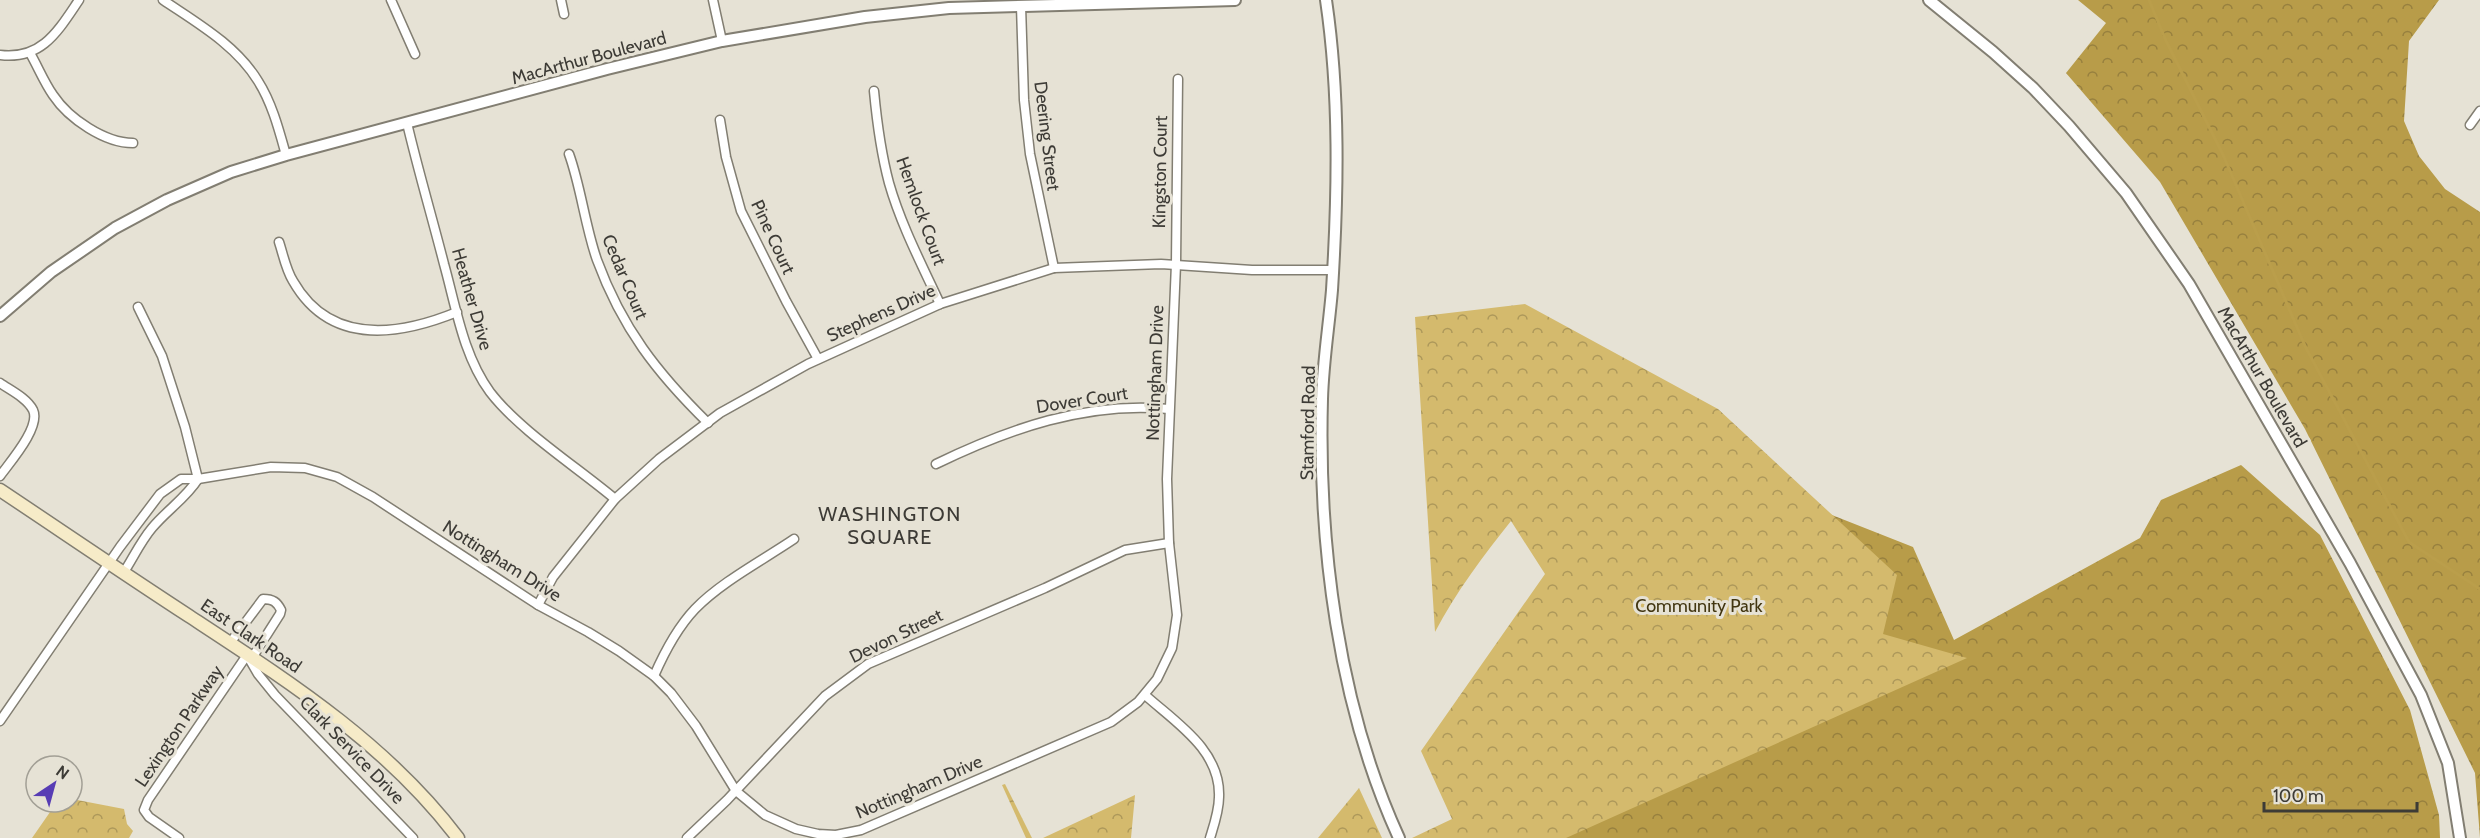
<svg xmlns="http://www.w3.org/2000/svg" width="2480" height="838" font-family="Cabin,sans-serif">
  <style>
    .forest { fill: url(#forest-crowns) }
    .park { fill: url(#park-crowns) }
    .lines { fill: none; stroke-linecap: round; stroke-linejoin: round }
    .stream { stroke: #ba9e4b; stroke-width: 3 }
    .minor-casing { stroke: #827e72; stroke-width: 11 }
    .tertiary-casing { stroke: #827e72; stroke-width: 14 }
    .secondary-casing { stroke: #827e72; stroke-width: 15 }
    .minor { stroke: #fff; stroke-width: 8 }
    .tertiary { stroke: #fff; stroke-width: 10 }
    .secondary { stroke: #f6ebc8; stroke-width: 12 }
    .labels { text-anchor: middle; dominant-baseline: central; stroke-width: 6; stroke-linejoin: round; paint-order: stroke }
    .street-label { font-size: 18px; fill: #3d3b36; stroke: #e6e2d5 }
    .park-label { font-size: 18px; fill: #423611; stroke: #e6e2d5 }
    .neighbourhood-label { font-size: 20px; letter-spacing: 1.5px; fill: #3d3b36; stroke: #e6e2d5 }
  </style>
  <defs>
    <pattern id="forest-crowns" width="20" height="18" patternUnits="userSpaceOnUse" patternTransform="scale(1.5)"><rect width="20" height="18" fill="#b89c49"/><path d="M2 6a3 3 0 1 1 6 0M12 15a3 3 0 1 1 6 0" fill="none" stroke="#97803e"/></pattern>
    <pattern id="park-crowns" width="20" height="18" patternUnits="userSpaceOnUse" patternTransform="scale(1.5)"><rect width="20" height="18" fill="#d4ba6d"/><path d="M2 6a3 3 0 1 1 6 0M12 15a3 3 0 1 1 6 0" fill="none" stroke="#ad985a"/></pattern>
  </defs>
  <rect width="100%" height="100%" fill="#e6e2d5"/>
  <g class="forest">
    <path d="M2078 0H2439L2409 41 2404 121 2419 156 2445 189 2480 212V838L2475 773 2305 429 2160 182 2066 73 2106 23Z"/>
    <path d="M2241 465 2320 535 2410 710 2439 815 2440 838H1520L1804 504 1913 547 1954 640 2140 538 2161 500Z"/>
  </g>
  <g class="park">
    <path d="M1525 304 1718 409 1897 575 1883 634 1967 658 1566 838H1412L1452 819 1421 751 1545 574 1511 521C1483 556 1456 592 1435 632L1415 317Z"/>
    <path d="M1005 784 1032 838H1026L1002 785Z"/>
    <path d="M1359 788 1382 838H1318Z"/>
    <path d="M1135 795 1131 838H1043Z"/>
    <path d="M72 799 124 809 127 824 133 831 129 838H32L57 802H72Z"/>
  </g>
  <g class="lines">
    <path class="stream" d="M2149 0 2167 43 2224 157 2305 346 2409 542 2480 589"/>
    <g class="minor-casing">
      <g id="minor">
        <path d="M163 0C197 23 236 45 258 81 272 103 279 130 286 155"/>
        <path d="M391 0 415 54"/>
        <path d="M561 0 564 14"/>
        <path d="M713 0 722 41"/>
        <path d="M1021 6 1024 100 1030 154 1054 268"/>
        <path d="M30 53C38 67 44 82 53 95 69 119 105 143 133 143"/>
        <path d="M0 55C42 60 58 31 79 0"/>
        <path d="M874 91C877 123 881 153 889 183 901 225 922 265 940 304"/>
        <path d="M720 120 726 157 741 211 786 301 818 359"/>
        <path d="M407 123C418 170 432 217 444 264 456 307 463 355 490 392 519 430 577 467 615 499"/>
        <path d="M2470 125 2480 111"/>
        <path d="M569 154C581 187 585 226 597 260 622 328 657 373 708 423"/>
        <path d="M279 242C283 254 286 270 293 281 330 346 398 336 457 312"/>
        <path d="M138 307 162 356 185 427 198 479"/>
        <path d="M0 383C10 390 27 398 33 410 41 427 10 462 0 476"/>
        <path d="M936 464C1008 429 1087 401 1169 409"/>
        <path d="M124 572C133 558 141 541 152 528 167 510 186 498 198 479"/>
        <path d="M538 605 553 577 615 499 659 459 720 413 808 364 940 304 1054 268 1161 264 1252 270H1333"/>
        <path d="M230 643 263 599C273 599 277 602 281 610L280 614 252 658"/>
        <path d="M654 676C664 653 677 628 695 609 721 582 763 560 794 539"/>
        <path d="M1145 695C1175 722 1221 750 1219 797 1219 811 1214 825 1210 838"/>
        <path d="M0 721 120 547 160 494 181 479H198L271 467 305 468 337 477 373 497 538 605 588 632 619 651 654 676 671 693 696 726 736 791 765 815 796 829 818 834 836 835 861 830 1111 722 1138 702 1157 679 1172 648 1177 615 1169 543 1167 479 1176 264 1178 79"/>
        <path d="M179 838 149 817 144 810 148 800 247 655 258 674 275 695 413 838"/>
        <path d="M687 838 727 800 825 696 868 664 1045 588 1125 550 1169 543"/>
      </g>
    </g>
    <g class="tertiary-casing">
      <g id="tertiary">
        <path d="M1326 0C1340 95 1338 194 1332 290 1329 326 1323 362 1322 399 1318 544 1338 705 1399 838"/>
        <path d="M1929 0 1993 52 2033 88 2069 126 2126 193 2189 284 2350 563 2421 695 2448 763 2460 838"/>
        <path d="M0 316 51 272 115 228 167 200 231 172 286 155 607 69 722 41 865 17 949 8 1235 0"/>
      </g>
    </g>
    <g class="secondary-casing">
      <path id="secondary" d="M0 490C63 532 126 575 189 616 288 681 386 743 458 838"/>
    </g>
    <use href="#minor" class="minor"/>
    <use href="#tertiary" class="tertiary"/>
    <use href="#secondary" class="secondary"/>
  </g>
  <g class="labels">
    <g class="street-label">
      <text transform="translate(589 58) rotate(-15)">MacArthur Boulevard</text>
      <text transform="translate(1047 136) rotate(83)">Deering Street</text>
      <text transform="translate(1160 172) rotate(-89)">Kingston Court</text>
      <text transform="translate(921 211) rotate(70)">Hemlock Court</text>
      <text transform="translate(773 237) rotate(65)">Pine Court</text>
      <text transform="translate(625 277) rotate(67)">Cedar Court</text>
      <text transform="translate(472 299) rotate(74)">Heather Drive</text>
      <text transform="translate(881 313) rotate(-24)">Stephens Drive</text>
      <text transform="translate(1155 373) rotate(-88)">Nottingham Drive</text>
      <text transform="translate(2262 377) rotate(60)">MacArthur Boulevard</text>
      <text transform="translate(1082 400) rotate(-9)">Dover Court</text>
      <text transform="translate(1308 423) rotate(-89)">Stamford Road</text>
      <text transform="translate(502 561) rotate(32)">Nottingham Drive</text>
      <text transform="translate(251 636) rotate(34)">East Clark Road</text>
      <text transform="translate(896 636) rotate(-26)">Devon Street</text>
      <text transform="translate(179 726) rotate(-56)">Lexington Parkway</text>
      <text transform="translate(352 750) rotate(46)">Clark Service Drive</text>
      <text transform="translate(919 787) rotate(-23)">Nottingham Drive</text>
    </g>
    <g class="park-label">
      <text x="1699" y="606">Community Park</text>
    </g>
    <g class="neighbourhood-label">
      <text x="890" y="514">WASHINGTON<tspan x="890" dy="23">SQUARE</tspan></text>
    </g>
  </g>
  <g transform="translate(54 784) rotate(36)"><circle r="28" fill="#e6e2d5" stroke="#a29f95" stroke-width="1.5"/>
  <path d="M0-4.5L10 22L0 15L-10 22Z" fill="#573cb4"/>
  <text y="-9" font-size="16" font-weight="bold" text-anchor="middle" fill="#3d3b36">N</text>
  </g>
  <path d="M2264 802v9h153v-9" fill="none" stroke="#3d3b36" stroke-width="3"/>
  <text x="2273" y="802" font-size="18" fill="#3d3b36" stroke="#e6e2d5" stroke-width="4.5" paint-order="stroke">100 m</text>
</svg>
